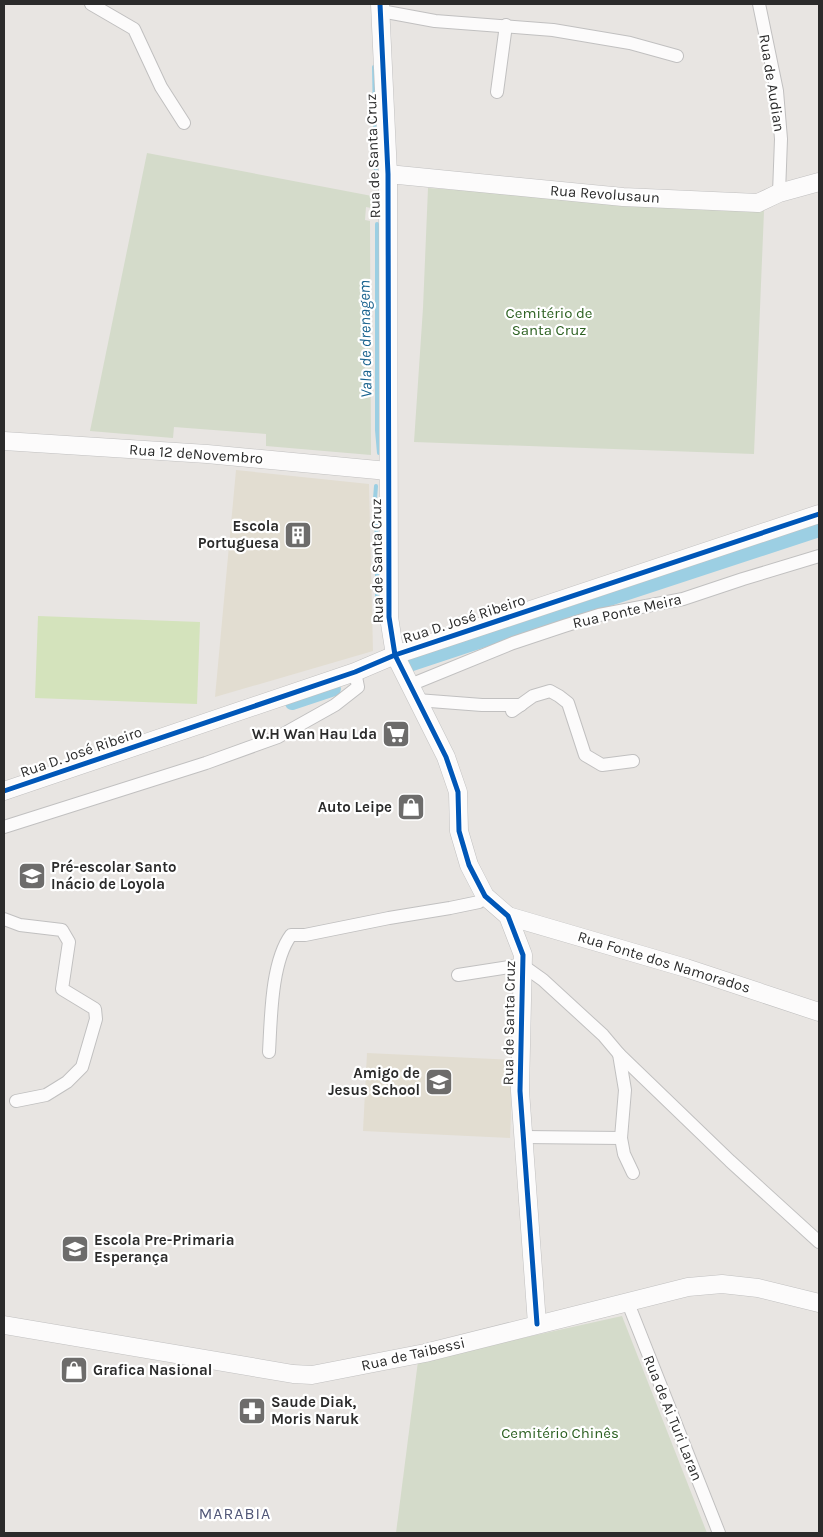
<svg xmlns="http://www.w3.org/2000/svg" width="823" height="1537" font-family="Karla,sans-serif">
  <style>
    .education { fill: #e2ddd1 }
    .cemetery { fill: #d4dbca }
    .pitch { fill: #d4e3bc }
    .lines { fill: none; stroke-linecap: round; stroke-linejoin: round }
    .stream { stroke: #9ccfe3; stroke-width: 4 }
    .canal { stroke: #9ccfe3; stroke-width: 14 }
    .street-casing { stroke: #c1c0c0; stroke-width: 14 }
    .secondary-casing { stroke: #c1c0c0; stroke-width: 19 }
    .street { stroke: #fcfbfb; stroke-width: 12 }
    .secondary { stroke: #fcfbfb; stroke-width: 18 }
    .cycleway-casing { stroke: #fff; stroke-width: 8 }
    .cycleway { stroke: #0057b8; stroke-width: 5 }
    .labels { text-anchor: middle; dominant-baseline: central; stroke-width: 4.5; stroke-linejoin: round; paint-order: stroke }
    .street-label { font-size: 15px; fill: #2b2b2b; stroke: #fff }
    .park-label { font-size: 15px; fill: #2d6122; stroke: #fff }
    .poi-label { font-size: 15px; font-weight: bold; fill: #2b2b2b; stroke: #fff; text-anchor: end }
    .water-label { font-size: 16px; font-style: italic; fill: #1b648f; stroke: #fff }
    .neighbourhood-label { font-size: 16px; letter-spacing: 1px; fill: #505677; stroke: #fff }
  </style>
  <rect width="100%" height="100%" fill="#e8e5e2"/>
  <g class="education">
    <path d="M236 470 369 484 373 651 215 697Z"/>
    <path d="M367 1053 513 1060 510 1138 363 1131Z"/>
  </g>
  <g class="cemetery">
    <path d="M147 153 372 196 371 208 366 207 365 220 370 221 371 455 266 446V434L174 427 173 438 90 431Z"/>
    <path d="M428 188 764 211 754 454 414 442 423 308Z"/>
    <path d="M622 1316 707 1533H396L418 1361Z"/>
  </g>
  <path class="pitch" d="M38 616 200 622 197 704 35 698Z"/>
  <g class="lines">
    <g class="stream">
      <path d="M374 67 376 169"/>
      <path d="M377 224V430L379 453"/>
      <path d="M376 486 375 499 377 543V609"/>
    </g>
    <g class="canal">
      <path d="M409 665 819 530"/>
      <path d="M292 703 334 689"/>
    </g>
    <g class="street-casing">
      <g id="street">
        <path d="M91 4 134 29 161 87 184 123"/>
        <path d="M759 4 777 91 781 139 779 193"/>
        <path d="M381 11 435 21 553 30 630 43 677 56"/>
        <path d="M497 92 506 25"/>
        <path d="M410 685 513 643 564 626 599 615 683 599 743 579 819 556"/>
        <path d="M417 700 482 705H521"/>
        <path d="M512 711 533 696 550 691 559 696 568 703 585 755 602 765 633 761"/>
        <path d="M4 827 206 763 278 737 335 705 358 687 355 672"/>
        <path d="M4 919 20 925 62 930 69 942 62 989 95 1009 96 1019 82 1067 67 1082 46 1095 16 1101"/>
        <path d="M458 975 522 965 543 980 603 1035 619 1054 730 1161 819 1242"/>
        <path d="M269 1052C271 1018 271 962 291 935H305L389 918 450 908 479 902 485 896"/>
        <path d="M619 1054 625 1090 621 1138 624 1154 633 1173"/>
        <path d="M524 1137 621 1138"/>
        <path d="M628 1303 719 1533"/>
      </g>
    </g>
    <g class="secondary-casing">
      <g id="secondary">
        <path d="M380 4 388 174 389 617 395 655 446 757 458 792 459 831 469 865 485 896 508 916 523 955 520 1091 537 1324"/>
        <path d="M388 174 623 197 758 203 779 193 819 182"/>
        <path d="M4 441 207 454 388 471"/>
        <path d="M4 791 355 672 395 655 819 514"/>
        <path d="M508 916 686 968 819 1012"/>
        <path d="M4 1325 293 1374 312 1375 425 1353 688 1287 722 1284 758 1288 819 1303"/>
      </g>
    </g>
    <use href="#street" class="street"/>
    <use href="#secondary" class="secondary"/>
    <g class="cycleway-casing">
      <g id="cycleway">
        <path d="M380 4 388 174 389 617 395 655 446 757 458 792 459 831 469 865 485 896 508 916 523 955 520 1091 537 1324"/>
        <path d="M4 791 355 672 395 655 819 514"/>
      </g>
    </g>
    <use href="#cycleway" class="cycleway"/>
  </g>
  <defs>
    <g id="building-square" transform="scale(1.4375)"><rect x="-9" y="-9" width="18" height="18" rx="4" fill="#6d6c6b" stroke="#fff"/><path d="M-4-6H4V6H1V3H-1V6H-4ZM-2.5-4.3h1.7v1.8h-1.7ZM.8-4.3h1.7v1.8H.8ZM-2.5-1h1.7V.8h-1.7ZM.8-1h1.7V.8H.8Z" fill="#fff"/></g>
    <g id="supermarket-square" transform="scale(1.4375)"><rect x="-9" y="-9" width="18" height="18" rx="4" fill="#6d6c6b" stroke="#fff"/><path d="M-6-5.5h2.5l.6 2H6L4.5 2H-2.5L-4.4-4H-6ZM-1.5 3.2a1.3 1.3 0 1 0 .1 0ZM3 3.2a1.3 1.3 0 1 0 .1 0Z" fill="#fff"/></g>
    <g id="shop-square" transform="scale(1.4375)"><rect x="-9" y="-9" width="18" height="18" rx="4" fill="#6d6c6b" stroke="#fff"/><path d="M-5-2.5h2.3a2.7 3.5 0 0 1 5.4 0H5L5.5 6h-11ZM-1.5-2.5h3a1.5 2.3 0 0 0-3 0Z" fill="#fff"/></g>
    <g id="school-square" transform="scale(1.4375)"><rect x="-9" y="-9" width="18" height="18" rx="4" fill="#6d6c6b" stroke="#fff"/><path d="M0-5L7-2L0 1L-7-2ZM-4 1L0 2.5L4 1V4Q0 6-4 4Z" fill="#fff"/></g>
    <g id="pharmacy-square" transform="scale(1.4375)"><rect x="-9" y="-9" width="18" height="18" rx="4" fill="#6d6c6b" stroke="#fff"/><path d="M-2-6h4v4h4v4h-4v4h-4v-4h-4v-4h4Z" fill="#fff"/></g>
  </defs>
  <g fill-rule="evenodd">
    <use href="#building-square" x="298" y="535"/>
    <use href="#supermarket-square" x="396" y="734"/>
    <use href="#shop-square" x="411" y="807"/>
    <use href="#school-square" x="32" y="876"/>
    <use href="#school-square" x="439" y="1082"/>
    <use href="#school-square" x="75" y="1249"/>
    <use href="#shop-square" x="74" y="1370"/>
    <use href="#pharmacy-square" x="252" y="1411"/>
  </g>
  <g class="labels">
    <g class="street-label">
      <text transform="translate(772 83) rotate(81)">Rua de Audian</text>
      <text transform="translate(373 156) rotate(-92)">Rua de Santa Cruz</text>
      <text transform="translate(605 194) rotate(4)">Rua Revolusaun</text>
      <text transform="translate(196 454) rotate(4)">Rua 12 deNovembro</text>
      <text transform="translate(377 561) rotate(-91)">Rua de Santa Cruz</text>
      <text transform="translate(627 611) rotate(-13)">Rua Ponte Meira</text>
      <text transform="translate(464 619) rotate(-18)">Rua D. José Ribeiro</text>
      <text transform="translate(81 752) rotate(-19)">Rua D. José Ribeiro</text>
      <text transform="translate(664 962) rotate(17)">Rua Fonte dos Namorados</text>
      <text transform="translate(509 1023) rotate(-89)">Rua de Santa Cruz</text>
      <text transform="translate(413 1354) rotate(-13)">Rua de Taibessi</text>
      <text transform="translate(673 1418) rotate(68)">Rua de Ai Turi Laran</text>
    </g>
    <g class="park-label">
      <text x="549" y="313">Cemitério de<tspan x="549" dy="17">Santa Cruz</tspan></text>
      <text x="560" y="1433">Cemitério Chinês</text>
    </g>
    <g class="poi-label">
      <text x="279" y="526">Escola<tspan x="279" dy="17">Portuguesa</tspan></text>
      <text x="377" y="734">W.H Wan Hau Lda</text>
      <text x="392" y="807">Auto Leipe</text>
      <text x="51" y="867" text-anchor="start">Pré-escolar Santo<tspan x="51" dy="17">Inácio de Loyola</tspan></text>
      <text x="420" y="1073">Amigo de<tspan x="420" dy="17">Jesus School</tspan></text>
      <text x="94" y="1240" text-anchor="start">Escola Pre-Primaria<tspan x="94" dy="17">Esperança</tspan></text>
      <text x="93" y="1370" text-anchor="start">Grafica Nasional</text>
      <text x="271" y="1402" text-anchor="start">Saude Diak,<tspan x="271" dy="17">Moris Naruk</tspan></text>
    </g>
    <g class="water-label">
      <text transform="translate(365 339) rotate(-91)">Vala de drenagem</text>
    </g>
    <g class="neighbourhood-label">
      <text x="235" y="1513">MARABIA</text>
    </g>
  </g>
  <rect width="823" height="1537" fill="none" stroke="#2b2b2b" stroke-width="10"/>
</svg>
